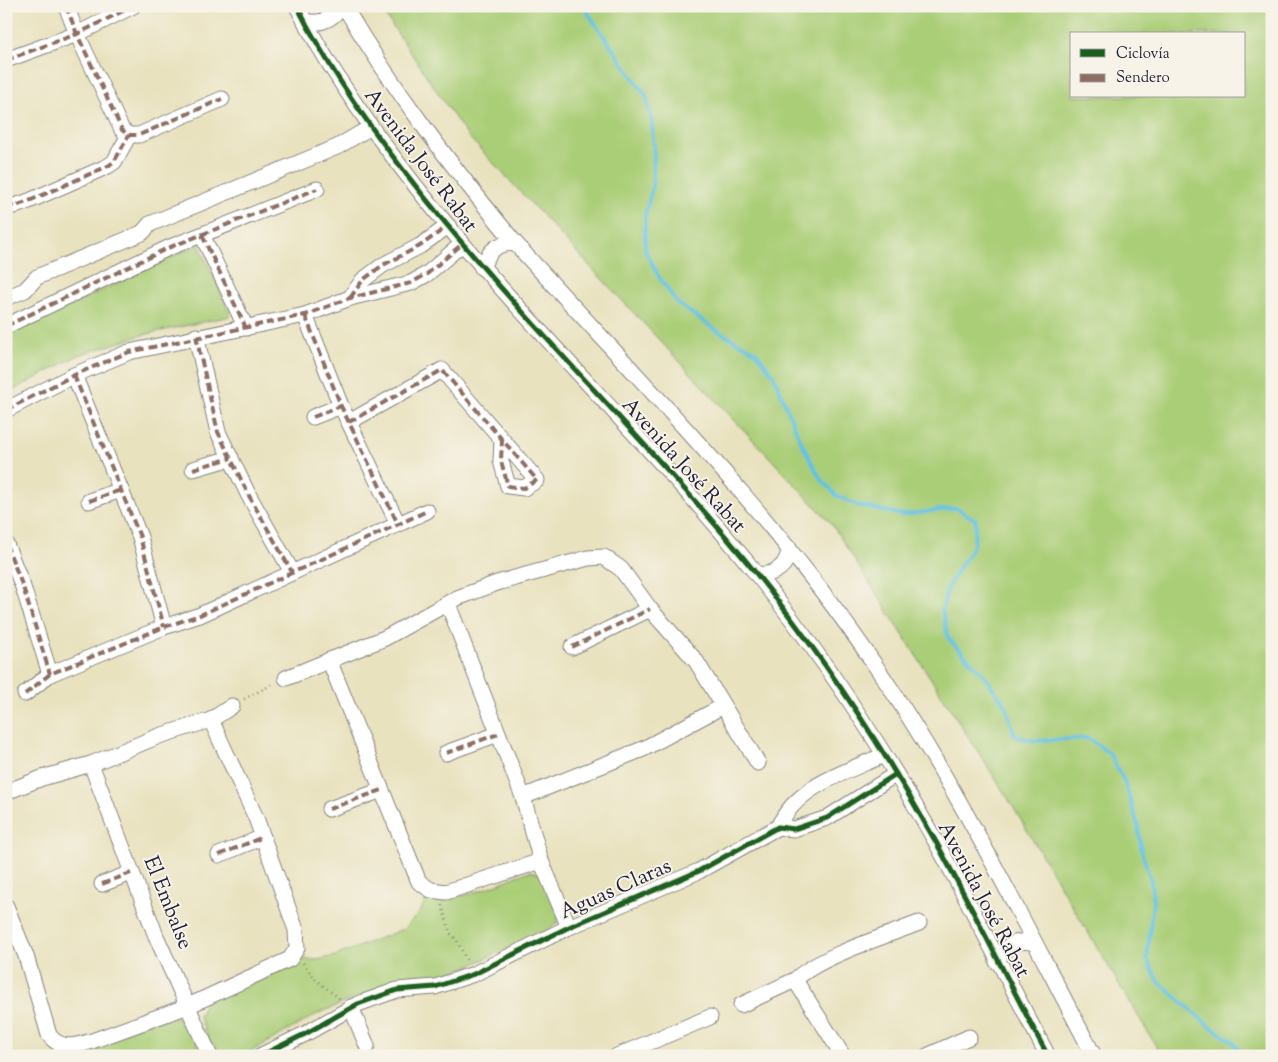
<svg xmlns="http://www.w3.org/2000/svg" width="1278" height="1062" font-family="'Sorts Mill Goudy',serif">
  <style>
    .green { fill: #aace77; stroke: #667859; fill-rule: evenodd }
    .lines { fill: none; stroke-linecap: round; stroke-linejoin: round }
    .stream { stroke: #63c2e1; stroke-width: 4 }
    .minor-casing { stroke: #86827d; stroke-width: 17 }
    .path { stroke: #86827d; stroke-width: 2.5; stroke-dasharray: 1 4; stroke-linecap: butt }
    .minor { stroke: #fff; stroke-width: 15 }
    .quiet { stroke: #8d6e63; stroke-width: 4; stroke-dasharray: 8 4; stroke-linecap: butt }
    .cycleway-casing { stroke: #f7f3e8; stroke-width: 8 }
    .cycleway { stroke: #1b5e20; stroke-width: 5 }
    .labels { text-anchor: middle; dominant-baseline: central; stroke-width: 4; stroke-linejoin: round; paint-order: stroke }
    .street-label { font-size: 21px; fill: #22223b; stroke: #f7f3e8 }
  </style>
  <rect width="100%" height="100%" fill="#f7f3e8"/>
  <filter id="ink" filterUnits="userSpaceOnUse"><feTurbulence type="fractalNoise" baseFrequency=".02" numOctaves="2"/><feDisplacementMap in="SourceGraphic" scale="10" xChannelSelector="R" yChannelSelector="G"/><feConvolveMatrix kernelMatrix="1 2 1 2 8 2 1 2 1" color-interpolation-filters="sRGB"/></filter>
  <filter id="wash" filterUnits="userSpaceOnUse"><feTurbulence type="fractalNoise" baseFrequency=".0096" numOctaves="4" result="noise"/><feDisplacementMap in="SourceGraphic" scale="20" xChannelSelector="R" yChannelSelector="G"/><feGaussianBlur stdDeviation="1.12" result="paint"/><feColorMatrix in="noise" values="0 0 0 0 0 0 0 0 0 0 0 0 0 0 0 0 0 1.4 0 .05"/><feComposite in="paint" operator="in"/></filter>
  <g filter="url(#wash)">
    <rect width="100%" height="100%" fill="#e9e2bf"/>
    <g class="green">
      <path d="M379 6H1272V1056H1162L1009 800 831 523 466 134ZM1072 34H1244V96H1072Z"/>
      <path d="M199 244 231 316 142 335 79 355 6 394V336Z"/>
      <path d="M530 871 540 874 558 913V922L549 930 467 967 433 977 394 983 319 1013 243 1056H219L215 1053 199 1017 206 1000 295 959 317 960 335 956 403 929 420 912 426 899C460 903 498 883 530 871Z"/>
      <path d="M169 1016 180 1018 193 1035 203 1056H60L63 1052Z"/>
    </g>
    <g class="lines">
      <path class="stream" d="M583 6 646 96 652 121 654 157 652 189 645 215V250L659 277 678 304 716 330 756 352 774 376 799 438 820 478 836 495 856 505 903 515 956 508 976 520 974 545 948 586 942 609 948 638 983 674 1006 706 1015 736 1034 741 1088 738 1110 754 1124 781 1138 825 1142 853 1151 881 1153 901 1147 959 1158 981 1208 1025 1232 1041 1243 1056"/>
    </g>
  </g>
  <g filter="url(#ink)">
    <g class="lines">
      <g class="minor-casing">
        <g id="minor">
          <path d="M66 6 77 34 122 130 129 135H139L222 99"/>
          <path d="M297 6C327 66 366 122 407 175 515 315 644 435 755 572 823 656 883 748 936 842 975 913 1010 985 1048 1056"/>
          <path d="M344 6C394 91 453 168 516 244 639 380 772 512 875 665 959 788 1024 924 1094 1056"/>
          <path d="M305 21C320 25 332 20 341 6"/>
          <path d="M6 60 77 34 133 6"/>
          <path d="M6 205 15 206 29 201 108 166 114 162 129 135"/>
          <path d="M202 235 246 328"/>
          <path d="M482 268C488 252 497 241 516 244"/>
          <path d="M6 298 25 290 37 277 142 233 150 224 337 147 371 127"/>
          <path d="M350 298 363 280 383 265 420 246 448 226"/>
          <path d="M305 315 341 406 398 524"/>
          <path d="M6 326 168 248 317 189"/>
          <path d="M196 336 218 432 248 494 292 572"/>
          <path d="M74 375 140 537 164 627"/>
          <path d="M6 410 74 375 129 352 305 315 350 298 411 283 427 274 462 244"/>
          <path d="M313 417 341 406"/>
          <path d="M349 422 442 370 537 480 524 488 508 486 501 461 502 440"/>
          <path d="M193 469 231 458"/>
          <path d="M89 501 121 490"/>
          <path d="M6 544 23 587 50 674"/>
          <path d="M757 575C775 575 788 567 789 548"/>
          <path d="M448 604 523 797 541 861 569 927"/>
          <path d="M572 647 650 609"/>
          <path d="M329 660 419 882 431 890 446 892 541 861"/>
          <path d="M286 678 385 638 457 598 497 583 588 558 604 557 621 569 650 609 696 661 758 763"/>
          <path d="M25 694 50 674 164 627 200 615 427 511"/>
          <path d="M446 753 498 734"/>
          <path d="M91 764 156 936 210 1056"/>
          <path d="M6 792 42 778 91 764 159 736 211 720 232 706"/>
          <path d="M523 797 643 749 723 706"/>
          <path d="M329 809 382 790"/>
          <path d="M778 827C798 785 844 773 884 755"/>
          <path d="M219 855 263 837"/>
          <path d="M102 884 131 873"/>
          <path d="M6 906 26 956 49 1035C61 1051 76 1046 92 1041L188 1006 290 959 297 948 296 930 256 818 211 720"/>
          <path d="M997 962C1003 946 1017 938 1034 943"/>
          <path d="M795 980 843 1056"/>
          <path d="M741 1005 795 980C818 957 886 936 919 923"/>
          <path d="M351 1007 367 1046"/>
          <path d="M260 1056 305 1034 358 1004 397 990 435 987 474 974 569 927 699 871 778 827 794 829 827 818 896 774"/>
          <path d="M617 1056 710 1017"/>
          <path d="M927 1056 969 1037"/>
        </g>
      </g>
      <g class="path">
        <path d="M244 699 275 683"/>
        <path d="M442 905 450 933 456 939 468 963"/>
        <path d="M303 963 316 980 340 999"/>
      </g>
      <use href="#minor" class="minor"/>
      <g class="quiet">
        <path d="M66 6 77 34 122 130 129 135H139L222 99"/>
        <path d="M6 60 77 34 133 6"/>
        <path d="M6 205 15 206 29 201 108 166 114 162 129 135"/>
        <path d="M202 235 246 328"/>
        <path d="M350 298 363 280 383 265 420 246 448 226"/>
        <path d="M305 315 341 406 398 524"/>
        <path d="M6 326 168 248 317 189"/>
        <path d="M196 336 218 432 248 494 292 572"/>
        <path d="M74 375 140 537 164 627"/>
        <path d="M6 410 74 375 129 352 305 315 350 298 411 283 427 274 462 244"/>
        <path d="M313 417 341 406"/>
        <path d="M349 422 442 370 537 480 524 488 508 486 501 461 502 440"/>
        <path d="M193 469 231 458"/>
        <path d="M89 501 121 490"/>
        <path d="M6 544 23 587 50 674"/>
        <path d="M572 647 650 609"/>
        <path d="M25 694 50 674 164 627 200 615 427 511"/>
        <path d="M446 753 498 734"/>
        <path d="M329 809 382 790"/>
        <path d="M219 855 263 837"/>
        <path d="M102 884 131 873"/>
        <path d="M6 919 10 917"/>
      </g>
      <g class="cycleway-casing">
        <g id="cycleway">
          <path d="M297 6C327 66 366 122 407 175 515 315 644 435 755 572 823 656 883 748 936 842 975 913 1010 985 1048 1056"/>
          <path d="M260 1056 305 1034 358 1004 397 990 435 987 474 974 569 927 699 871 778 827 794 829 827 818 896 774"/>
        </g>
      </g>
      <use href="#cycleway" class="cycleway"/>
    </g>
  </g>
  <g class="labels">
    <g class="street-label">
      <text transform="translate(420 161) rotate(53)">Avenida José Rabat</text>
      <text transform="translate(683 466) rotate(48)">Avenida José Rabat</text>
      <text transform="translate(616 890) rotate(-24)">Aguas Claras</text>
      <text transform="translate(983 900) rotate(62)">Avenida José Rabat</text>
      <text transform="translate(167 903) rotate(68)">El Embalse</text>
    </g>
  </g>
  <rect width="1278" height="1062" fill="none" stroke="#f7f3e8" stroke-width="25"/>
  <rect x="1070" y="32" width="175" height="65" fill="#f7f3e8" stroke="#a29fa3"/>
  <rect x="1080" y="49" width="25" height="8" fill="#1b5e20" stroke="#a29fa3"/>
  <text x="1116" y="58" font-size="15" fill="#22223b">Ciclovía</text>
  <rect x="1080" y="74" width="25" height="8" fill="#8d6e63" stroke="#a29fa3"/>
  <text x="1116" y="82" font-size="15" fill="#22223b">Sendero</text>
</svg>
